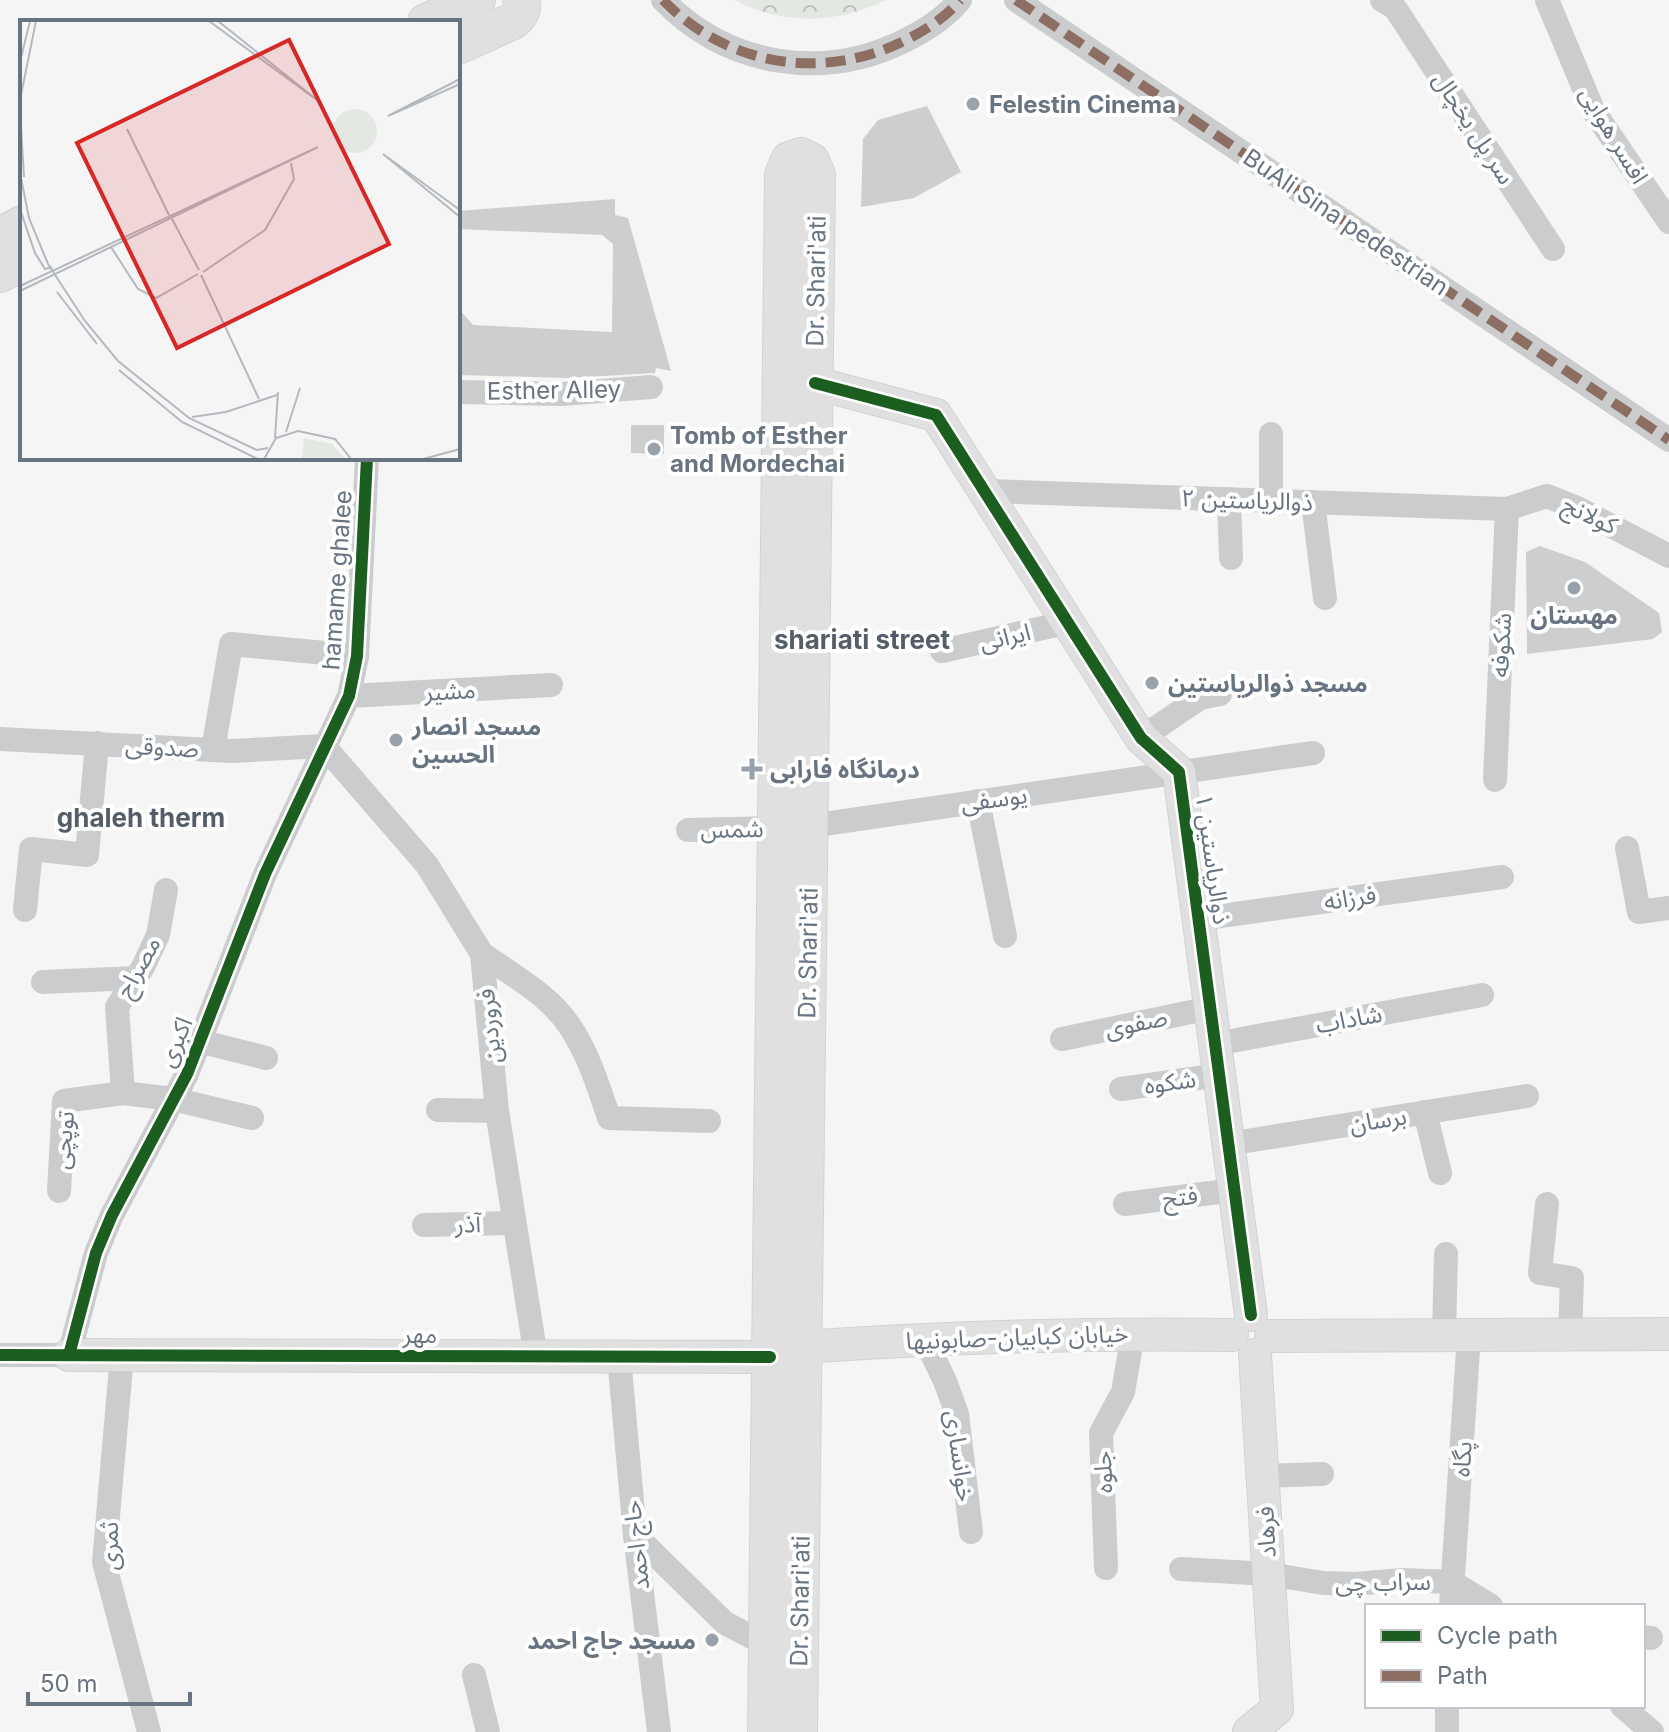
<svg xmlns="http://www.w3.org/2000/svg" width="1669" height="1732" font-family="Inter,'Noto Sans Arabic',sans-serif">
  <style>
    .forest { fill: url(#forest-crowns) }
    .building { fill: #cdcecf }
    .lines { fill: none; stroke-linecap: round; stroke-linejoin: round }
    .secondary-casing { stroke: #d1d2d3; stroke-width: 34 }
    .primary-casing { stroke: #d2d3d4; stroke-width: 38 }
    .street { stroke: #cbccce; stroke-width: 24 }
    .secondary { stroke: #e0e0e1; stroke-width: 32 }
    .primary { stroke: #e0e0e1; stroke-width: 36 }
    .quiet { stroke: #8d6e63; stroke-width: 10; stroke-dasharray: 20 10; stroke-linecap: butt }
    .cycleway-casing { stroke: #fff; stroke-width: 17 }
    .cycleway { stroke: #1b5e20; stroke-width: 12 }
    .poi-dot { fill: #99a1aa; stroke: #fff; stroke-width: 3 }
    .labels { text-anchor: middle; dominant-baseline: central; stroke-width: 8; stroke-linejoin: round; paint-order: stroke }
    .poi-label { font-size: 24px; font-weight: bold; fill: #687482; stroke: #fff; text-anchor: start }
    .street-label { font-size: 24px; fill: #687482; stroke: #fff }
    .neighbourhood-label { font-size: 26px; font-weight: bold; fill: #555e68; stroke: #fff }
    .inset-road { fill: none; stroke: #b4b9c0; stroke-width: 2 }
    .view { fill: #d62828; fill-opacity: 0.15; stroke: #d62828; stroke-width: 4 }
    .inset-edge { fill: none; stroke: #687482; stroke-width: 4 }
  </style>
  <defs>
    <pattern id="forest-crowns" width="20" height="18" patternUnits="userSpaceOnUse" patternTransform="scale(2)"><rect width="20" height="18" fill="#e4e8e3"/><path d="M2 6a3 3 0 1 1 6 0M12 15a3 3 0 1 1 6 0" fill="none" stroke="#bdc1bd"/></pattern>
  </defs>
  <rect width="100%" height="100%" fill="#f5f5f5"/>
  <path class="forest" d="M735 0H886C838 24 782 26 735 0Z"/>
  <g class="building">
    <path d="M927 106 961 172 914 198 861 207 863 139 878 120Z"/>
    <path d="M615 199V215L628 218 671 371 656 368 655 373 568 378 458 375V308L473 325 612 332 613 244 602 235 458 229V211Z"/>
    <path d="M631 425H664V454L631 453Z"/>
    <path d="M1540 546 1585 562 1659 613 1662 632 1653 639 1527 654 1526 552Z"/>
  </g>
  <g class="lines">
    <g class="secondary-casing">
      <g id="secondary">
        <path d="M815 383 936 415 1141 738 1179 772 1251 1315"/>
        <path d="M1271 1336 1669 1334"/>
        <path d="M803 1347C946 1337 1089 1333 1232 1335"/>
        <path d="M69 1355 770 1357"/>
        <path d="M1249 1732 1277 1709 1255 1355"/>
      </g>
    </g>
    <g class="primary-casing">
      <g id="primary">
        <path d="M426 22 477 0"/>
        <path d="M458 46 513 21C520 15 524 9 521 0"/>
        <path d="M0 236 22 224"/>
        <path d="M0 274 22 263"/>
        <path d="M766 1732 783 175 789 160 801 156 811 161 817 175 799 1732"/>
      </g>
    </g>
    <g class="street">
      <path d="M663 0C727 66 823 82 906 40 926 30 946 17 960 0"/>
      <path d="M1016 0 1669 440"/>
      <path d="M1382 0 1395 8 1553 249"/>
      <path d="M1547 0 1593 110 1669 222"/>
      <path d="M458 392 562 394 651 387"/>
      <path d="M986 491 1507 509 1547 496 1577 508 1669 556"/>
      <path d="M1229 499 1231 558"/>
      <path d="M1271 501V434"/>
      <path d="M1313 502 1325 598"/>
      <path d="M942 651 1069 622"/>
      <path d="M349 696 551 685"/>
      <path d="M1141 738 1200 698 1220 694"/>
      <path d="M0 739 232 751 324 746"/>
      <path d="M324 746 427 865 482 954 497 1111 536 1357"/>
      <path d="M213 750 231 644 357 656"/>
      <path d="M1495 780 1507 509"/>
      <path d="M978 801 1005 936"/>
      <path d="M810 826 1313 753"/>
      <path d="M688 830 776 828"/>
      <path d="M1627 848 1639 912 1669 908"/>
      <path d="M25 910 31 849 87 855 97 743"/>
      <path d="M1199 919 1502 877"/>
      <path d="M482 954C511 974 549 995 569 1025 588 1053 598 1085 609 1118L709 1121"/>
      <path d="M43 982 136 978"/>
      <path d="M1062 1039 1210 1008"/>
      <path d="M199 1041 266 1058"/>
      <path d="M1215 1044 1482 995"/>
      <path d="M1121 1089 1219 1075"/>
      <path d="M123 1093 117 1007 143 967 158 935 166 890"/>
      <path d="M438 1110 497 1111"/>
      <path d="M1425 1112 1440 1173"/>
      <path d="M1228 1144 1527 1096"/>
      <path d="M59 1191 64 1101 123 1093 173 1099 252 1118"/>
      <path d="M1125 1204 1234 1190"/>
      <path d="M1547 1204 1540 1273 1572 1278 1570 1335"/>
      <path d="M424 1225 513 1223"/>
      <path d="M1444 1335 1446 1254"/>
      <path d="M924 1338 945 1381 957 1414 971 1532"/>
      <path d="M0 1355H69L96 1253 112 1215 187 1074 265 874 349 696 357 656 367 458"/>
      <path d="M122 1355 104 1562 149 1732"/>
      <path d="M619 1357 635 1535 659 1732"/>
      <path d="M1263 1476 1322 1474"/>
      <path d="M635 1535 725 1623 767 1645"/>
      <path d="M1106 1568 1101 1433 1123 1392 1133 1334"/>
      <path d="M1181 1569 1269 1574 1323 1583 1355 1584 1403 1580 1452 1582 1491 1606"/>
      <path d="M1451 1606 1469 1335"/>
      <path d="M1643 1637 1651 1638"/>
      <path d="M474 1675 488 1732"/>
      <path d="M1622 1706 1652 1732"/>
      <path d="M1447 1732V1706"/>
    </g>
    <use href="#secondary" class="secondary"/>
    <use href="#primary" class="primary"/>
    <g class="quiet">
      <path d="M663 0C727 66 823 82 906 40 926 30 946 17 960 0"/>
      <path d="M1016 0 1669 440"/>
    </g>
    <g class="cycleway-casing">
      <g id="cycleway">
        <path d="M815 383 936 415 1141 738 1179 772 1251 1315"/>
        <path d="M0 1355 770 1357"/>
        <path d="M69 1355 96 1253 112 1215 187 1074 265 874 349 696 357 656 367 458"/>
      </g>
    </g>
    <use href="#cycleway" class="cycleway"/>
  </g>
  <g class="poi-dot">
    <circle cx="973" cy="104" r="8"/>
    <circle cx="654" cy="449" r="8"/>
    <circle cx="1574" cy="588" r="8"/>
    <circle cx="1152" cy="683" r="8"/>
    <circle cx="396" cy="740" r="8"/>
    <path d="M748 757h8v8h8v8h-8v8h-8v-8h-8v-8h8z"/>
    <circle cx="712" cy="1640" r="8"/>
  </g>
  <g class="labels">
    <g class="poi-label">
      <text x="989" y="104">Felestin Cinema</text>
      <text x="670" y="435">Tomb of Esther<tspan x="670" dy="28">and Mordechai</tspan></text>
      <text x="1574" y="615" text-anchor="middle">مهستان</text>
      <text x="1168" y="683">مسجد ذوالریاستین</text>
      <text x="412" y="726">مسجد انصار<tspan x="412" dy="28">الحسین</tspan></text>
      <text x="770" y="769">درمانگاه فارابی</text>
      <text x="696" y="1640" text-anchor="end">مسجد جاج احمد</text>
    </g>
    <g class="street-label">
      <text transform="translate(1474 128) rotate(57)">سر پل یخچال</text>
      <text transform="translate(1614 135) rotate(59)">افسر هوایی</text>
      <text transform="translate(1346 222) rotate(34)">BuAli Sina pedestrian</text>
      <text transform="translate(816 281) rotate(-89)">Dr. Shari'ati</text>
      <text transform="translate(554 390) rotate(-1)">Esther Alley</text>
      <text transform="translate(1247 500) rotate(2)">ذوالریاستین ۲</text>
      <text transform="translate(1590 515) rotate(25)">کولانج</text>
      <text transform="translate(337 580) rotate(-86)">hamame ghalee</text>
      <text transform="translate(1005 637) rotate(-13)">ایرانی</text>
      <text transform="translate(1501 645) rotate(-87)">شکوفه</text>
      <text transform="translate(450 691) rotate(-3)">مشیر</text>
      <text transform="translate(162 747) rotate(3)">صدوقی</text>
      <text transform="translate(994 799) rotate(-8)">یوسفی</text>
      <text transform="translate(732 829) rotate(-1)">شمس</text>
      <text transform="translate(1213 859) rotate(82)">ذوالریاستین ۱</text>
      <text transform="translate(1350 898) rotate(-8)">فرزانه</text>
      <text transform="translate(808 953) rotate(-89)">Dr. Shari'ati</text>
      <text transform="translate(138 967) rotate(-61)">مصراح</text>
      <text transform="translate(1349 1019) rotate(-10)">شاداب</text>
      <text transform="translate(1136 1023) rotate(-12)">صفوی</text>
      <text transform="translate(489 1026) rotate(-96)">فروردین</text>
      <text transform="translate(175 1042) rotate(-67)">اکبری</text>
      <text transform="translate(1170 1082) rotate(-8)">شکوه</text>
      <text transform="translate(1378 1120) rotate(-9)">برسان</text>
      <text transform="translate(63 1140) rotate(-85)">توپچی</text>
      <text transform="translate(1180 1197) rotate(-7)">فتح</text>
      <text transform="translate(468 1224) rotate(-1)">آذر</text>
      <text x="420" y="1334">مهر</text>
      <text transform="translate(1017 1337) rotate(-2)">خیابان کبابیان-صابونیها</text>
      <text transform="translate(960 1456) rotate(82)">خوانساری</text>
      <text transform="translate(1462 1459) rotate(-86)">پگاه</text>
      <text transform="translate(1103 1472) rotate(-92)">جلوه</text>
      <text transform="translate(1266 1532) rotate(-93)">فرهاد</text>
      <text transform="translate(636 1545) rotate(-96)">حاج احمد</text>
      <text transform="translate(109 1546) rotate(-90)">ثمری</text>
      <text transform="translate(1383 1582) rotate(-1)">سراب چی</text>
      <text transform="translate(800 1601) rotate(-89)">Dr. Shari'ati</text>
    </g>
    <g class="neighbourhood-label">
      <text x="862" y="639">shariati street</text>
      <text x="141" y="817">ghaleh therm</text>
    </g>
  </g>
  <g transform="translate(20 20)">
    <rect width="440" height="440" fill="#f5f5f5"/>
    <path d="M313 111a22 22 0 1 1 44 0a22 22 0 1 1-44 0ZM284 418 312 424 325 439H282Z" fill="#e4e8e3"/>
    <path class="inset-road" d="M189 1 301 83 198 1M0 42 10 1M440 59 368 96 440 64M0 80 16 1M0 90 4 157M107 109 149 195M0 153 9 198 28 244 65 301 98 341 169 398 237 430 248 428M0 189 15 233 25 249 32 247M440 190 363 134 440 197M152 199 179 250M91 227 118 269 136 278 178 254M183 252 245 210 274 159 271 143M181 255 239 379M0 266 298 127 0 271M37 272 77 324M99 350 162 402 238 439M172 397 206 392 257 375M266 412 280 368M255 418 258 372M244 439 256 418 278 411 315 419 331 439M403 439 440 429"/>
    <path class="view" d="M269 20 369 224 157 328 57 123Z"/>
    <rect width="440" height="440" class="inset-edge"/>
  </g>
  <rect x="1365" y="1604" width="280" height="104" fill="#ffffff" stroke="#c3c7cd" stroke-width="2"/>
  <rect x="1381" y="1630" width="40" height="12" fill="#1b5e20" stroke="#c3c7cd" stroke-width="2"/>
  <text x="1437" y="1644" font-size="24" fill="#687482">Cycle path</text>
  <rect x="1381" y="1670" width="40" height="12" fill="#8d6e63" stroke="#c3c7cd" stroke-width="2"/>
  <text x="1437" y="1684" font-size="24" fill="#687482">Path</text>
  <path d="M28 1692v12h162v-12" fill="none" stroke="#687482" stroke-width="4"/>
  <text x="40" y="1692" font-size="24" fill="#687482" stroke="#ffffff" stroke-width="6" paint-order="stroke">50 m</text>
</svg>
